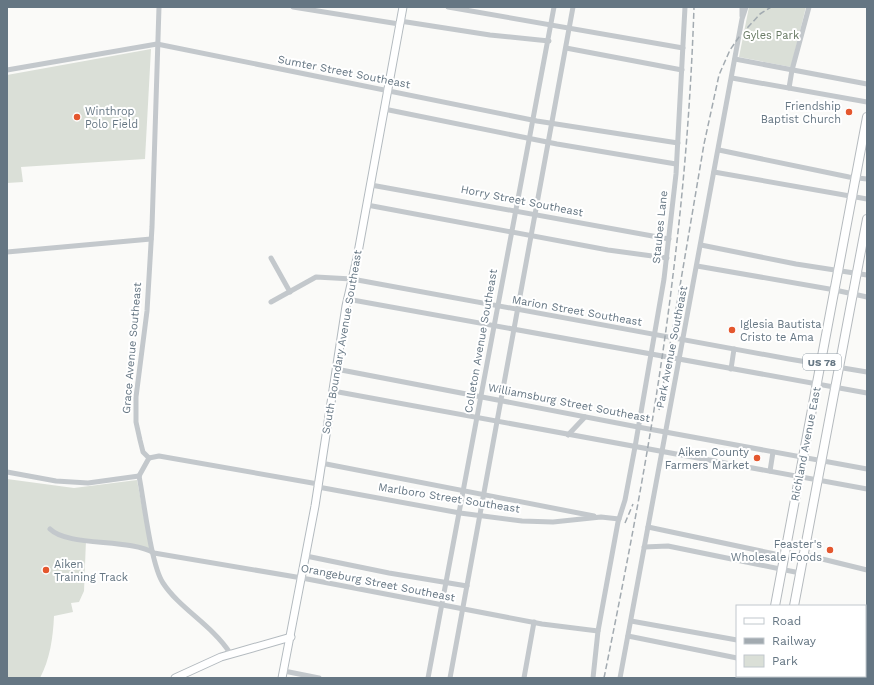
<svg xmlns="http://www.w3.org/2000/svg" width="874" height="685" font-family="'Work Sans',sans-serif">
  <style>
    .green { fill: #dadfd7 }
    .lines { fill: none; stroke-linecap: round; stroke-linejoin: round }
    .secondary-casing { stroke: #b3babf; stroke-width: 9 }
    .primary-casing { stroke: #b5babe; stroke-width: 10 }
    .street { stroke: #c3c8cc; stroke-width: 5 }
    .secondary { stroke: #fff; stroke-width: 7 }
    .primary { stroke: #fff; stroke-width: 8 }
    .rail { stroke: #a2aab0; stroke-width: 1.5; stroke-dasharray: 6 3; stroke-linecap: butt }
    .poi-dot { fill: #e4572e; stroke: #fff; stroke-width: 1.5 }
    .labels { text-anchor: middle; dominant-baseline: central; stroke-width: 4; stroke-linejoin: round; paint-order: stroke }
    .shield { fill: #fff; stroke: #939fa8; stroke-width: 1 }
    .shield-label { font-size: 10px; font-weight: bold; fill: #657683 }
    .park-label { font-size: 11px; fill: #687a64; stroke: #fff }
    .street-label { font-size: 11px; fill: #657683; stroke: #fff }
    .poi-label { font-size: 11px; fill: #657683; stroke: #fff; text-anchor: end }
  </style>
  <rect width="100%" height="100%" fill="#fafaf8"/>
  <g class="green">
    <path d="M749 7H806L791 67 739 57Z"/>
    <path d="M151 49 145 159 21 167 23 182 7 183V75Z"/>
    <path d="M7 479 74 488 137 480 150 549 86 540 84 591 79 602 71 603 73 612 54 616C53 638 50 659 40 678H7Z"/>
  </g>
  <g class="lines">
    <g class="secondary-casing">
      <g id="secondary">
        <path d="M175 678 221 657 291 637"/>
        <path d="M282 678 315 506 346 306 357 258 403 7"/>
      </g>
    </g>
    <g class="primary-casing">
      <g id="primary">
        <path d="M775 606 867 117"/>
        <path d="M794 606 867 219"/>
        <path d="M761 678V676"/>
        <path d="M780 678 781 676"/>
      </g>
    </g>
    <g class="street">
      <path d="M293 7 399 24"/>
      <path d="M448 7 683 48"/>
      <path d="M742 7V16"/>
      <path d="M400 21 490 35 549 41"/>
      <path d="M566 48 682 70"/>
      <path d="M735 59 867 84"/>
      <path d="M7 70 157 44 537 121 678 143"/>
      <path d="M732 78 867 102"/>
      <path d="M789 88 792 70 809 7"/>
      <path d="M384 109 557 144 676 164"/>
      <path d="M719 150 849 177 867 179"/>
      <path d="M714 172 867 199"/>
      <path d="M371 185 669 239"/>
      <path d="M367 205 608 250 667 258"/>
      <path d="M701 245 796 264 867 275"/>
      <path d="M7 252 151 239"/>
      <path d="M271 258 290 292"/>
      <path d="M697 266 835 290 867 297"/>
      <path d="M347 299 867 393"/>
      <path d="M271 302 316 277 352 279 789 359 867 372"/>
      <path d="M336 369 638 427 867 469"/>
      <path d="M731 369 734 349"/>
      <path d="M333 391 867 489"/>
      <path d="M568 435 585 417"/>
      <path d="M149 458 143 452 140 440 136 422V397L147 311 152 227 159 7"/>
      <path d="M149 458 159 456 318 484"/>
      <path d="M321 463 594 516"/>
      <path d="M770 471 773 452"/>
      <path d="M7 472 56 481 88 483 139 476"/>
      <path d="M139 476C144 501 151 565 163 583 180 609 212 625 230 653"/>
      <path d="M139 476 149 458"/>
      <path d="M318 487 460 513 522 521 553 522 601 517 619 519"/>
      <path d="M648 527 775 554 810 556 867 570"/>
      <path d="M50 529C68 547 129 538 154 553L302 578 542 624 598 631"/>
      <path d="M644 547 668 546 800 573"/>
      <path d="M306 556 389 573 467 586"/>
      <path d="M754 563 757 551"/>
      <path d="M631 621 737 640"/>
      <path d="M628 636 737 658"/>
      <path d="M865 664H867"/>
      <path d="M284 671 319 678"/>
      <path d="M831 676 841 678"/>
      <path d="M428 678 554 7"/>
      <path d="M450 678 573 7"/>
      <path d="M524 678 534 622"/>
      <path d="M593 678 598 631 618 522 625 500 635 447 664 279 676 174 685 7"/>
      <path d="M620 678 742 19 746 7"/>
    </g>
    <use href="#secondary" class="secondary"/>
    <use href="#primary" class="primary"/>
    <g class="rail">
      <path d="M659 410 704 144 719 75 730 50 739 37 760 14 771 7"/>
      <path d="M625 523 633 504"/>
      <path d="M604 678C631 545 657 410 673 275 684 186 691 97 694 7"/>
    </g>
  </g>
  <g class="poi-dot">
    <circle cx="849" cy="112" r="4"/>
    <circle cx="77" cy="117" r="4"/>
    <circle cx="732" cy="330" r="4"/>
    <circle cx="757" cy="458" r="4"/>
    <circle cx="830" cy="550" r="4"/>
    <circle cx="46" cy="570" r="4"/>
  </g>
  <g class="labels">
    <rect class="shield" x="803" y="354" width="38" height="16" rx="3"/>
    <g class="shield-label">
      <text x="822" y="362">US 78</text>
    </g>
    <g class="park-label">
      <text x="771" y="35">Gyles Park</text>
    </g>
    <g class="street-label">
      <text transform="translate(344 72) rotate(11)">Sumter Street Southeast</text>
      <text transform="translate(522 201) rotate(11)">Horry Street Southeast</text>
      <text transform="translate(660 227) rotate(-84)">Staubes Lane</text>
      <text transform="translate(577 311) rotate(10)">Marion Street Southeast</text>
      <text transform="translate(481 341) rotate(-80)">Colleton Avenue Southeast</text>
      <text transform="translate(342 342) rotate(-80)">South Boundary Avenue Southeast</text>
      <text transform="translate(672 347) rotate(-79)">Park Avenue Southeast</text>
      <text transform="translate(132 348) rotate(-85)">Grace Avenue Southeast</text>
      <text transform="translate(569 403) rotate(11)">Williamsburg Street Southeast</text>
      <text transform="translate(806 444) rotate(-79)">Richland Avenue East</text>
      <text transform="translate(449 498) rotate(9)">Marlboro Street Southeast</text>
      <text transform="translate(378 583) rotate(11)">Orangeburg Street Southeast</text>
    </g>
    <g class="poi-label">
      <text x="841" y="106">Friendship<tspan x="841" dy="13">Baptist Church</tspan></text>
      <text x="85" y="111" text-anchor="start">Winthrop<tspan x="85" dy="13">Polo Field</tspan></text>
      <text x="740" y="324" text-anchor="start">Iglesia Bautista<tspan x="740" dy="13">Cristo te Ama</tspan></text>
      <text x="749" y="452">Aiken County<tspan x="749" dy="13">Farmers Market</tspan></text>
      <text x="822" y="544">Feaster's<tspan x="822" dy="13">Wholesale Foods</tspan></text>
      <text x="54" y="564" text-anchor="start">Aiken<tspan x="54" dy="13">Training Track</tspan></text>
    </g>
  </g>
  <rect width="874" height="685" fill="none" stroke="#657683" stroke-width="16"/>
  <rect x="736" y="605" width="130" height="72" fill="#ffffff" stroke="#c1c8cd"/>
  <rect x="744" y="618" width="20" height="6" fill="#ffffff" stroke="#c1c8cd"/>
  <text x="772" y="625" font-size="12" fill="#657683">Road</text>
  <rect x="744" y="638" width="20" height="6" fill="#a2aab0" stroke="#c1c8cd"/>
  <text x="772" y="645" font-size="12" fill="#657683">Railway</text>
  <rect x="744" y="655" width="20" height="12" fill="#dadfd7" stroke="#c1c8cd"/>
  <text x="772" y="665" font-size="12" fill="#657683">Park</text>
</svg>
